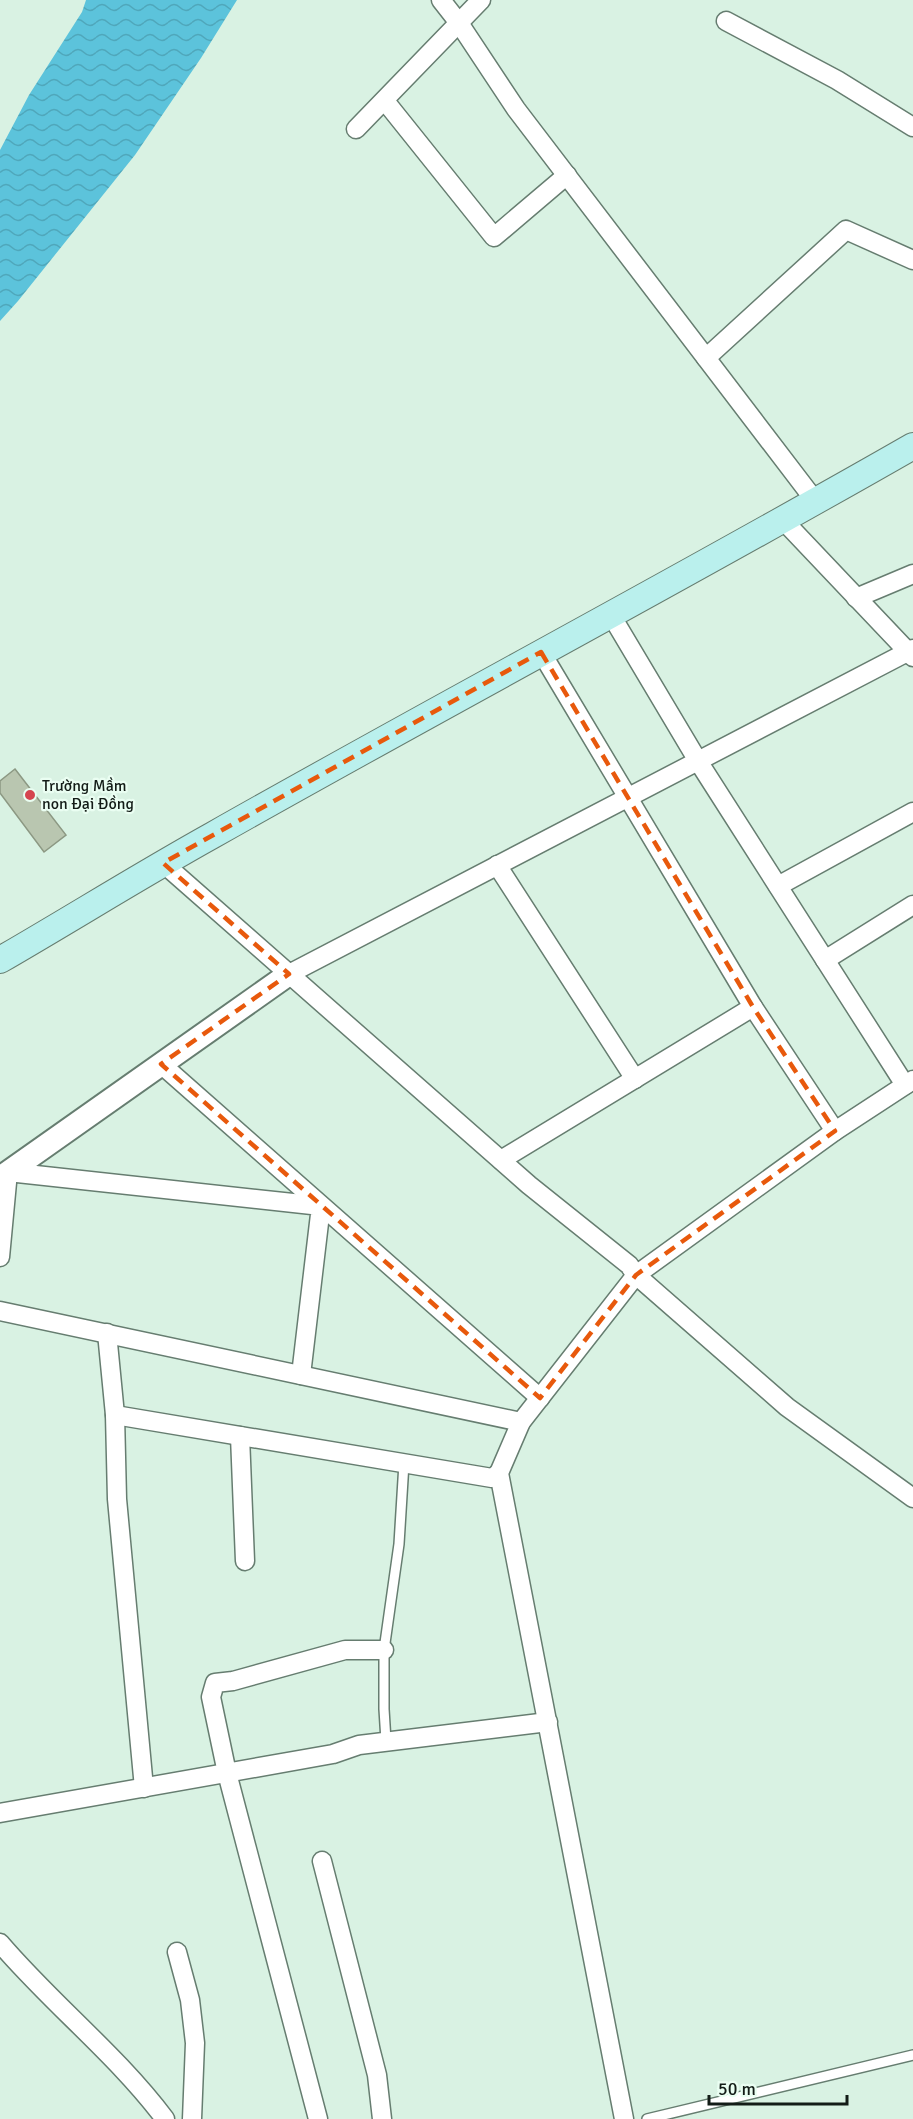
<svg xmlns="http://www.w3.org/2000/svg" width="913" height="2119" font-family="Signika,sans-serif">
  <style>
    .water { fill: url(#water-waves) }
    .building { fill: #b9c6b0; stroke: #8c9883; stroke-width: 1.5 }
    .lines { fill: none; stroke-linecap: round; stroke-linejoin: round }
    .service-casing { stroke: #667d70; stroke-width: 12 }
    .minor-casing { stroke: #667d70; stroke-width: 21 }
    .tertiary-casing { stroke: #667d70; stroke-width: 26 }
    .secondary-casing { stroke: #667d70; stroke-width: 28 }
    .service { stroke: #fff; stroke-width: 9 }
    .minor { stroke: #fff; stroke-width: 18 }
    .tertiary { stroke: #fff; stroke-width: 22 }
    .secondary { stroke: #baf0ed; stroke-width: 26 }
    .marked { fill: none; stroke: #e8590c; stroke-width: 4.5; stroke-dasharray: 12 8; stroke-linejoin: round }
    .poi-dot { fill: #d5454f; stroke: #eafef2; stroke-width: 2 }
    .labels { text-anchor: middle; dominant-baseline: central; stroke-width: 4.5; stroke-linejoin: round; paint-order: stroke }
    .poi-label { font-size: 16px; fill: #131c17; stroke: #eafef2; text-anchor: start }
  </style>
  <defs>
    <pattern id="water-waves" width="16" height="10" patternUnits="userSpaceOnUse" patternTransform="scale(1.5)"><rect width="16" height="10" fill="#5cc3db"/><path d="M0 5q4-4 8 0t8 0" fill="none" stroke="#4fa7bb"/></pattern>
  </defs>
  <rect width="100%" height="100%" fill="#d9f2e3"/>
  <path class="water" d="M86 0H237L201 58 135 155 18 301 0 321V150L29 95 82 12Z"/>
  <path class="building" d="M15 769 66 835 44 852 0 793V781Z"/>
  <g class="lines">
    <g class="service-casing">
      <g id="service">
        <path d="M386 1741 384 1709V1650L399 1544 404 1463"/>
        <path d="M647 2119 913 2055"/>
      </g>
    </g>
    <g class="minor-casing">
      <g id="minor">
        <path d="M441 0 459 23 516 109 816 502"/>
        <path d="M726 21 837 80 913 127"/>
        <path d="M385 101 494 237 567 175"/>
        <path d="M356 129 481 0"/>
        <path d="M706 358 846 230 913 260"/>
        <path d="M783 520 913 657"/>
        <path d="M856 598 913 574"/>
        <path d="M611 615 698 761 905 1085"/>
        <path d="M541 652 753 1007 835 1131"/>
        <path d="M163 863 529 1185 629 1265 636 1275 835 1131 913 1080"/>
        <path d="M497 865 635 1079"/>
        <path d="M778 886 913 812"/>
        <path d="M825 960 913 905"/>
        <path d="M289 974 913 649"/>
        <path d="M161 1064 540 1398"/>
        <path d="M501 1160 753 1007"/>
        <path d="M0 1257 8 1172 321 1206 301 1375"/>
        <path d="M0 1311 521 1422"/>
        <path d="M107 1333 115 1415 117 1499 144 1788"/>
        <path d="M115 1415 492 1478 499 1473"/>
        <path d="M240 1436 245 1561"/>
        <path d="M0 1813 333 1754 359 1745 548 1722"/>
        <path d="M322 1861 377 2075 382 2119"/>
        <path d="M0 1943C52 2004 117 2055 165 2119"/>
        <path d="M177 1952 190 2000 195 2043 192 2119"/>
        <path d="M318 2119 227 1773 211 1697 215 1683 233 1681 345 1650H384"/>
        <path d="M624 2119 499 1473 521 1422 636 1275 787 1407 913 1498"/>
      </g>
    </g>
    <g class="tertiary-casing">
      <path id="tertiary" d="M0 1178 289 974"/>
    </g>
    <g class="secondary-casing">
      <path id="secondary" d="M0 960C71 919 141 875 213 835 446 703 681 579 913 446"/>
    </g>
    <use href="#service" class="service"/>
    <use href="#minor" class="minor"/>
    <use href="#tertiary" class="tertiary"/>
    <use href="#secondary" class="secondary"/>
  </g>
  <path class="marked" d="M541 652 753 1007 835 1131 636 1275 540 1398 161 1064 289 974 163 863Z"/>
  <circle class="poi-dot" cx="30" cy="795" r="6"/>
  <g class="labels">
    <g class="poi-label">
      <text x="42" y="786">Trường Mầm<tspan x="42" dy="18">non Đại Đồng</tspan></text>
    </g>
  </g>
  <path d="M709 2095v9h138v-9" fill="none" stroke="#131c17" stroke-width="3"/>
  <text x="718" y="2095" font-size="18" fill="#131c17" stroke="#eafef2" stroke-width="4.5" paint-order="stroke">50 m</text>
</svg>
